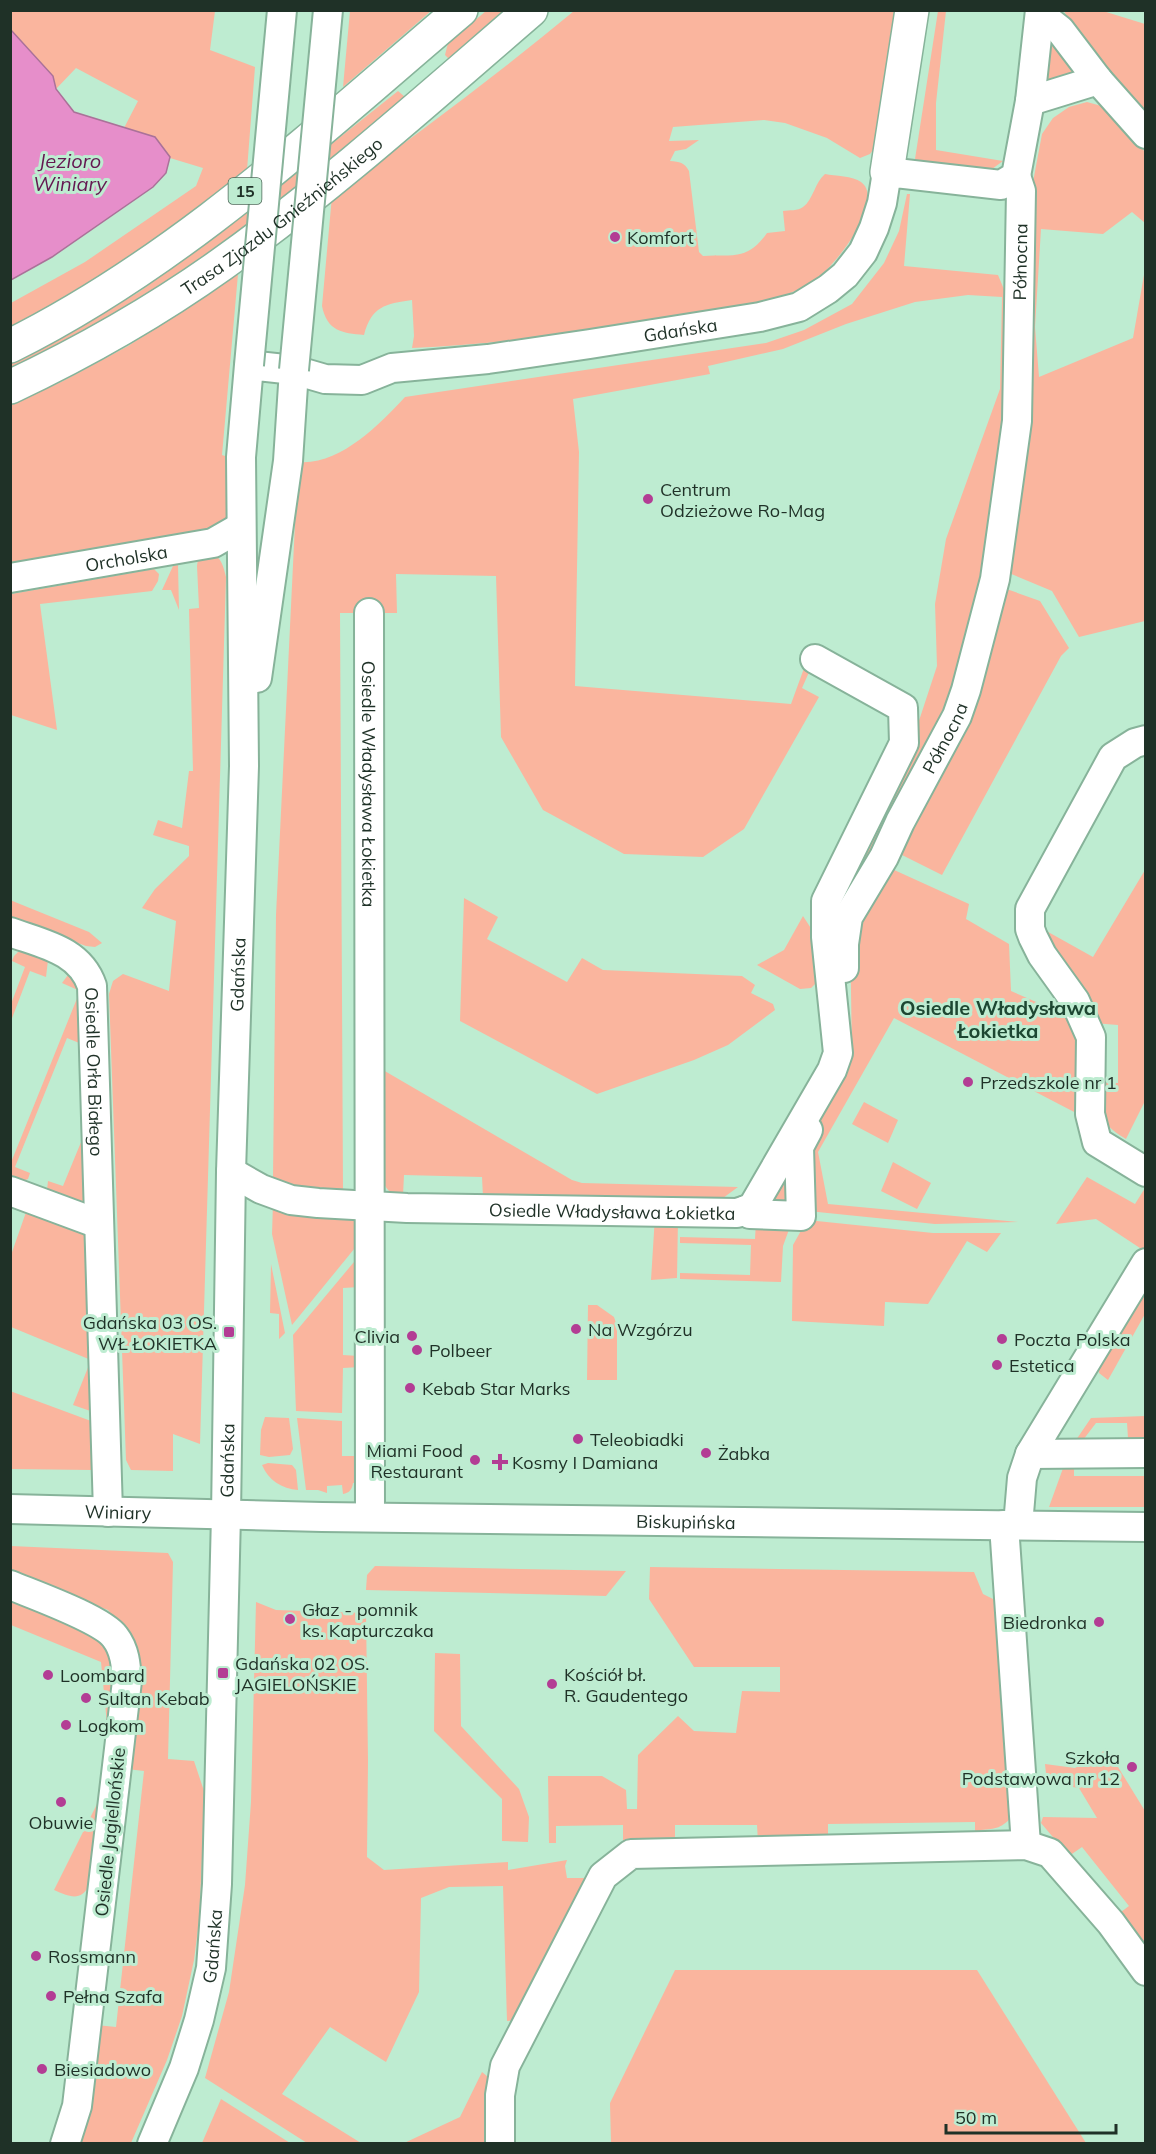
<svg xmlns="http://www.w3.org/2000/svg" width="1156" height="2154" font-family="Mulish,sans-serif">
  <style>
    .green { fill: #fab59e; fill-rule: evenodd }
    .water { fill: #e68eca; stroke: #aa7299; stroke-width: 1.5 }
    .lines { fill: none; stroke-linecap: round; stroke-linejoin: round }
    .minor-casing { stroke: #87b39a; stroke-width: 32 }
    .major-casing { stroke: #87b39a; stroke-width: 36 }
    .minor { stroke: #fff; stroke-width: 28 }
    .major { stroke: #fff; stroke-width: 33 }
    .minor-bridge-casing { stroke: #87b39a; stroke-width: 32; stroke-linecap: butt }
    .minor-bridge { stroke: #fff; stroke-width: 28 }
    .poi-dot { fill: #b33d94; stroke: #beecd1; stroke-width: 2 }
    .labels { text-anchor: middle; dominant-baseline: central; stroke-width: 6; stroke-linejoin: round; paint-order: stroke }
    .shield { fill: #beecd1; stroke: #4f695a; stroke-width: 1.5 }
    .shield-label { font-size: 16px; font-weight: bold; fill: #1f3127 }
    .street-label { font-size: 18px; fill: #1f3127; stroke: #beecd1 }
    .poi-label { font-size: 18px; fill: #1f3127; stroke: #beecd1; text-anchor: start }
    .water-label { font-size: 20px; font-style: italic; fill: #641751; stroke: #beecd1 }
    .neighbourhood-label { font-size: 20px; font-weight: bold; fill: #1d4732; stroke: #beecd1 }
  </style>
  <rect width="100%" height="100%" fill="#beecd1"/>
  <g class="green">
    <path d="M11 11H215L210 50 255 67 247 170 160 240 11 331V303L85 262 196 186 203 168 170 158 166 173 11 105ZM76 68 138 101 124 128 74 112 56 89Z"/>
    <path d="M350 11V10L431 11 343 87Z"/>
    <path d="M486 11H510L454 58H448L445 55 448 43Z"/>
    <path d="M574 11H895L876 146 870 154 860 158 827 138 785 123 764 120 673 127 669 141 699 140 686 149 675 151 670 161C680 162 684 162 689 171L699 252 703 256C734 254 747 261 767 233L785 231 783 211C789 210 798 211 803 207 813 200 815 182 825 174 835 176 853 176 861 182 886 201 837 262 821 275 805 288 787 295 768 301 650 321 532 343 412 348L414 336 412 300C385 304 372 306 364 335 342 333 327 331 322 306L332 196C414 136 496 76 574 11Z"/>
    <path d="M938 11H946L936 103V150L1003 161 992 169 981 172 918 165 915 159Z"/>
    <path d="M1064 11H1103L1145 24V119L1080 42Z"/>
    <path d="M1055 38 1080 72 1043 82 1049 41Z"/>
    <path d="M398 91 405 97 400 104 233 238 125 310 11 371V363L65 336 139 292 226 228Z"/>
    <path d="M1087 102 1105 107 1145 152V223L1132 212 1103 234 1041 229 1035 327 1039 377 1133 338 1145 269V621L1079 637 1052 591 1009 573 1030 198 1042 134 1053 118 1069 107Z"/>
    <path d="M907 194H910L904 266 998 275 1008 299V414L986 576 960 688 843 913 838 890 911 745 937 666 935 604 946 539 1000 389 1002 297 968 295 915 302 846 324 783 349 708 366 710 374 573 399 579 452 575 686 791 704 811 649 818 652 802 688 819 697 744 829 703 857 624 854 543 810 501 737 496 576 396 574 397 613H340L343 1189 290 1186 273 1177 276 915 298 462C339 466 379 425 405 397L766 343 804 330 852 304 884 263 899 231Z"/>
    <path d="M238 274 222 455 228 457V517L223 525 216 531 11 568V405L63 381 128 346Z"/>
    <path d="M211 552C222 559 223 565 226 577L200 1444 173 1434V1471L131 1470 126 1460 109 994 113 981 123 974 169 991 176 921 142 908 155 889 189 856V846L153 835 158 820 182 828 189 771H193L189 609 199 608 197 566 198 559Z"/>
    <path d="M178 565 179 610 171 590H162L173 566Z"/>
    <path d="M154 569 159 574 158 581 152 591 40 604 57 730 11 715V594Z"/>
    <path d="M1001 587 1040 601 1069 648 1061 656 942 875 898 853Z"/>
    <path d="M892 869 969 904 966 919 1009 944 1011 991 1071 1017 1080 1049 1078 1114 894 1018 818 1152 828 1204 1018 1222 935 1224 808 1211 806 1144 845 1075 852 1055 850 927Z"/>
    <path d="M1145 870V1101L1126 1139C1096 1121 1102 1114 1100 1082L1118 1083V1025L1093 1023 1041 928 1093 957Z"/>
    <path d="M464 898 498 917 487 939 567 982 582 958 603 970 742 976 755 985 751 993 773 1004 775 1010 728 1045 694 1060 597 1094 460 1021Z"/>
    <path d="M10 900 89 932 102 943 95 947 86 946 11 918Z"/>
    <path d="M803 916 814 933 818 981 811 988 800 989 757 965 784 950Z"/>
    <path d="M21 949 48 960 46 977 30 971 11 1021V1004L25 967 12 961 14 956Z"/>
    <path d="M68 975 79 977 82 984 84 1045 67 1038 15 1167 30 1173 28 1179 17 1183 11 1180 10 1165 80 991 62 983Z"/>
    <path d="M383 1070 572 1180 582 1183 738 1187 723 1198 711 1201 483 1197 482 1177 404 1175 403 1195C392 1195 388 1192 383 1182Z"/>
    <path d="M864 1102 898 1120 888 1143 852 1124Z"/>
    <path d="M86 1130 85 1200 80 1203 47 1190 48 1181 63 1186Z"/>
    <path d="M793 1153 795 1211 760 1210Z"/>
    <path d="M893 1162 931 1183 917 1209 881 1191Z"/>
    <path d="M1087 1177 1135 1204 1145 1188 1146 1246 1143 1250 1096 1219 1056 1224Z"/>
    <path d="M31 1198 99 1224 105 1416 73 1405 91 1360 11 1327V1255Z"/>
    <path d="M273 1203 357 1217 359 1243 292 1325 272 1234Z"/>
    <path d="M655 1216 678 1219 677 1278 651 1280Z"/>
    <path d="M807 1220 933 1233H1001L987 1252 967 1241 928 1304 885 1302 884 1326 792 1321 793 1245Z"/>
    <path d="M756 1222 791 1224 783 1246 781 1282 680 1279V1273L750 1275 751 1245 680 1243V1237L755 1239Z"/>
    <path d="M359 1256V1287L343 1288V1355L359 1356 360 1367 343 1368 342 1413 296 1411 293 1335Z"/>
    <path d="M271 1264 285 1333 279 1339V1314L270 1313Z"/>
    <path d="M1145 1286V1314L1108 1380 1099 1373 1098 1362Z"/>
    <path d="M588 1305H597L614 1317 617 1326V1380H587Z"/>
    <path d="M10 1391 91 1421 92 1470 11 1469Z"/>
    <path d="M1145 1416V1438H1128L1127 1423H1096L1083 1440H1076L1091 1418Z"/>
    <path d="M265 1417 289 1418 293 1449 290 1455 269 1457 260 1455 261 1430Z"/>
    <path d="M297 1418 342 1421V1456H360V1483H353C352 1490 349 1493 343 1494L342 1485 327 1486V1493L318 1490H306Z"/>
    <path d="M1074 1459V1476H1145V1507H1049L1066 1460Z"/>
    <path d="M268 1463 292 1465 296 1470 298 1490C282 1489 268 1480 262 1465Z"/>
    <path d="M11 1546 168 1553 173 1562 168 1759 194 1761 205 1794 199 1921 194 1960 182 2016 167 2060 131 2143H73L96 2025 116 2027 144 1771 127 1769 132 1642 108 1610 11 1575Z"/>
    <path d="M375 1566 626 1571 606 1596 366 1590 367 1575Z"/>
    <path d="M650 1567 974 1572 983 1594 999 1602 1012 1816C1003 1828 995 1829 981 1830L975 1838V1822L828 1824V1840L758 1842 757 1825H675V1842H623V1825L556 1826V1843H549L548 1776H602L626 1790 627 1809H637L638 1755 678 1716 694 1731 736 1733 742 1691 780 1692V1667H694L649 1599Z"/>
    <path d="M10 1598 99 1635 114 1657 111 1765 101 1662 11 1625Z"/>
    <path d="M256 1602 276 1610 366 1613 368 1761 367 1857 384 1870 508 1862V1870L567 1860 565 1866 567 1878H585L516 2020 507 2021 503 1886 449 1887 421 1898 419 1992 386 2062 330 2027 282 2094 361 2143H307L205 2078 229 1992 245 1885 251 1802Z"/>
    <path d="M435 1653 460 1654 461 1726 519 1789 529 1817 528 1842 502 1841V1799L434 1731Z"/>
    <path d="M1107 1749 1145 1811V1960L1117 1915 1129 1906 1082 1847 1069 1856 1041 1823 1043 1817 1097 1818 1079 1788 1047 1783 1045 1764 1075 1768Z"/>
    <path d="M97 1804 98 1807 90 1884C81 1902 70 1897 54 1890Z"/>
    <path d="M675 1970H977L1086 2143H611L610 2103Z"/>
    <path d="M482 2072 488 2077V2143L402 2144 460 2117Z"/>
    <path d="M221 2099 290 2143H202Z"/>
  </g>
  <path class="water" d="M11 30 53 76 56 89 74 112 155 137 170 157 166 173 153 187 52 257 11 280Z"/>
  <g class="lines">
    <g class="minor-casing">
      <g id="minor">
        <path d="M1041 15 1060 30 1098 80 1146 134"/>
        <path d="M1030 101 1098 80"/>
        <path id="s1" d="M10 578 213 543 241 527"/>
        <path id="s2" d="M369 613 370 1517"/>
        <path d="M257 678 288 461 294 370"/>
        <path d="M1146 740 1135 743 1113 757 1030 909V929L1033 937 1042 955 1075 1001 1091 1037 1090 1114 1097 1142 1146 1172"/>
        <path id="s3" d="M10 932C43 944 80 950 92 986L108 1512"/>
        <path id="s4" d="M844 968V944L848 917 884 857 900 822 957 716 966 690 995 579 1017 421 1021 191 1016 176"/>
        <path id="s5" d="M231 1172 261 1189 291 1200 318 1203 407 1208 737 1213 752 1208 832 1070 838 1053 826 937V901L904 743 903 708 815 659"/>
        <path d="M10 1191 99 1224"/>
        <path d="M746 1210 750 1214 801 1216 799 1147 808 1130"/>
        <path d="M1030 1454 1146 1453"/>
        <path id="s6" d="M10 1509 322 1517 1146 1527"/>
        <path d="M1004 1525 1026 1845"/>
        <path d="M1018 1525 1022 1478 1030 1454 1146 1263"/>
        <path d="M10 1585C34 1595 102 1619 115 1637 125 1650 126 1665 127 1681L77 2106 65 2144"/>
        <path id="s7" d="M152 2144 184 2068 199 2020 211 1968 217 1884 226 1515 231 1172 244 766 241 457 249 365 294 370 325 379 362 380 392 368 488 359 590 344 760 317 799 307 828 289 845 275 863 252 874 228 882 203 887 172 1001 185 1016 176 1030 101 1040 10"/>
        <path d="M500 2144V2095L505 2066 603 1876 631 1854 1026 1845 1050 1853 1111 1923 1146 1971"/>
      </g>
    </g>
    <g class="major-casing">
      <g id="major">
        <path d="M887 172 912 10"/>
        <path d="M10 346C179 262 318 131 461 10"/>
        <path id="s8" d="M10 387C84 352 156 311 222 264 330 187 430 97 531 10"/>
      </g>
    </g>
    <use href="#minor" class="minor"/>
    <use href="#major" class="major"/>
    <g class="minor-bridge-casing">
      <g id="minor-bridge">
        <path d="M249 365 282 10"/>
        <path d="M294 370 328 10"/>
      </g>
    </g>
    <use href="#minor-bridge" class="minor-bridge"/>
  </g>
  <g class="poi-dot">
    <circle cx="615" cy="237" r="6"/>
    <circle cx="648" cy="499" r="6"/>
    <circle cx="968" cy="1082" r="6"/>
    <circle cx="576" cy="1329" r="6"/>
    <rect x="223" y="1326" width="12" height="12" rx="3"/>
    <circle cx="412" cy="1336" r="6"/>
    <circle cx="1002" cy="1339" r="6"/>
    <circle cx="417" cy="1350" r="6"/>
    <circle cx="997" cy="1365" r="6"/>
    <circle cx="410" cy="1388" r="6"/>
    <circle cx="578" cy="1439" r="6"/>
    <circle cx="706" cy="1453" r="6"/>
    <circle cx="475" cy="1460" r="6"/>
    <path d="M497 1453h6v6h6v6h-6v6h-6v-6h-6v-6h6z"/>
    <circle cx="290" cy="1619" r="6"/>
    <circle cx="1099" cy="1622" r="6"/>
    <rect x="217" y="1667" width="12" height="12" rx="3"/>
    <circle cx="48" cy="1675" r="6"/>
    <circle cx="552" cy="1684" r="6"/>
    <circle cx="86" cy="1698" r="6"/>
    <circle cx="66" cy="1725" r="6"/>
    <circle cx="1132" cy="1767" r="6"/>
    <circle cx="61" cy="1802" r="6"/>
    <circle cx="36" cy="1956" r="6"/>
    <circle cx="51" cy="1996" r="6"/>
    <circle cx="42" cy="2069" r="6"/>
  </g>
  <g class="labels">
    <rect class="shield" x="228.5" y="178" width="33" height="26" rx="4.5"/>
    <g class="shield-label">
      <text x="245" y="191">15</text>
    </g>
    <g class="street-label">
      <text stroke="none"><textPath href="#s8" startOffset="322">Trasa Zjazdu Gnieźnieńskiego</textPath></text>
      <text stroke="none"><textPath href="#s4" startOffset="741">Północna</textPath></text>
      <text stroke="none"><textPath href="#s7" startOffset="2228">Gdańska</textPath></text>
      <text stroke="none"><textPath href="#s1" startOffset="118">Orcholska</textPath></text>
      <text stroke="none"><textPath href="#s4" startOffset="255">Północna</textPath></text>
      <text stroke="none"><textPath href="#s2" startOffset="171">Osiedle Władysława Łokietka</textPath></text>
      <text stroke="none"><textPath href="#s7" startOffset="1180">Gdańska</textPath></text>
      <text stroke="none"><textPath href="#s3" startOffset="188">Osiedle Orła Białego</textPath></text>
      <text stroke="none"><textPath href="#s5" startOffset="388">Osiedle Władysława Łokietka</textPath></text>
      <text stroke="none"><textPath href="#s7" startOffset="694">Gdańska</textPath></text>
      <text stroke="none"><textPath href="#s6" startOffset="108">Winiary</textPath></text>
      <text stroke="none"><textPath href="#s6" startOffset="676">Biskupińska</textPath></text>
      <text transform="translate(110 1832) rotate(-84)">Osiedle Jagiellońskie</text>
      <text stroke="none"><textPath href="#s7" startOffset="208">Gdańska</textPath></text>
    </g>
    <g class="poi-label">
      <text x="627" y="237">Komfort</text>
      <text x="660" y="489">Centrum<tspan x="660" dy="21">Odzieżowe Ro-Mag</tspan></text>
      <text x="980" y="1082">Przedszkole nr 1</text>
      <text x="217" y="1322" text-anchor="end">Gdańska 03 OS.<tspan x="217" dy="21">WŁ ŁOKIETKA</tspan></text>
      <text x="588" y="1329">Na Wzgórzu</text>
      <text x="400" y="1336" text-anchor="end">Clivia</text>
      <text x="1014" y="1339">Poczta Polska</text>
      <text x="429" y="1350">Polbeer</text>
      <text x="1009" y="1365">Estetica</text>
      <text x="422" y="1388">Kebab Star Marks</text>
      <text x="590" y="1439">Teleobiadki</text>
      <text x="463" y="1450" text-anchor="end">Miami Food<tspan x="463" dy="21">Restaurant</tspan></text>
      <text x="718" y="1453">Żabka</text>
      <text x="512" y="1462">Kosmy I Damiana</text>
      <text x="302" y="1609">Głaz - pomnik<tspan x="302" dy="21">ks. Kapturczaka</tspan></text>
      <text x="1087" y="1622" text-anchor="end">Biedronka</text>
      <text x="235" y="1663">Gdańska 02 OS.<tspan x="235" dy="21">JAGIELOŃSKIE</tspan></text>
      <text x="564" y="1674">Kościół bł.<tspan x="564" dy="21">R. Gaudentego</tspan></text>
      <text x="60" y="1675">Loombard</text>
      <text x="98" y="1698">Sultan Kebab</text>
      <text x="78" y="1725">Logkom</text>
      <text x="1120" y="1757" text-anchor="end">Szkoła<tspan x="1120" dy="21">Podstawowa nr 12</tspan></text>
      <text x="61" y="1822" text-anchor="middle">Obuwie</text>
      <text x="48" y="1956">Rossmann</text>
      <text x="63" y="1996">Pełna Szafa</text>
      <text x="54" y="2069">Biesiadowo</text>
    </g>
    <g class="water-label">
      <text x="70" y="160">Jezioro<tspan x="70" dy="23">Winiary</tspan></text>
    </g>
    <g class="neighbourhood-label">
      <text x="998" y="1007">Osiedle Władysława<tspan x="998" dy="23">Łokietka</tspan></text>
    </g>
  </g>
  <rect width="1156" height="2154" fill="none" stroke="#1f3127" stroke-width="24"/>
  <path d="M946 2124v9h170v-9" fill="none" stroke="#1f3127" stroke-width="3"/>
  <text x="955" y="2124" font-size="18" fill="#1f3127" stroke="#beecd1" stroke-width="4.5" paint-order="stroke">50 m</text>
</svg>
